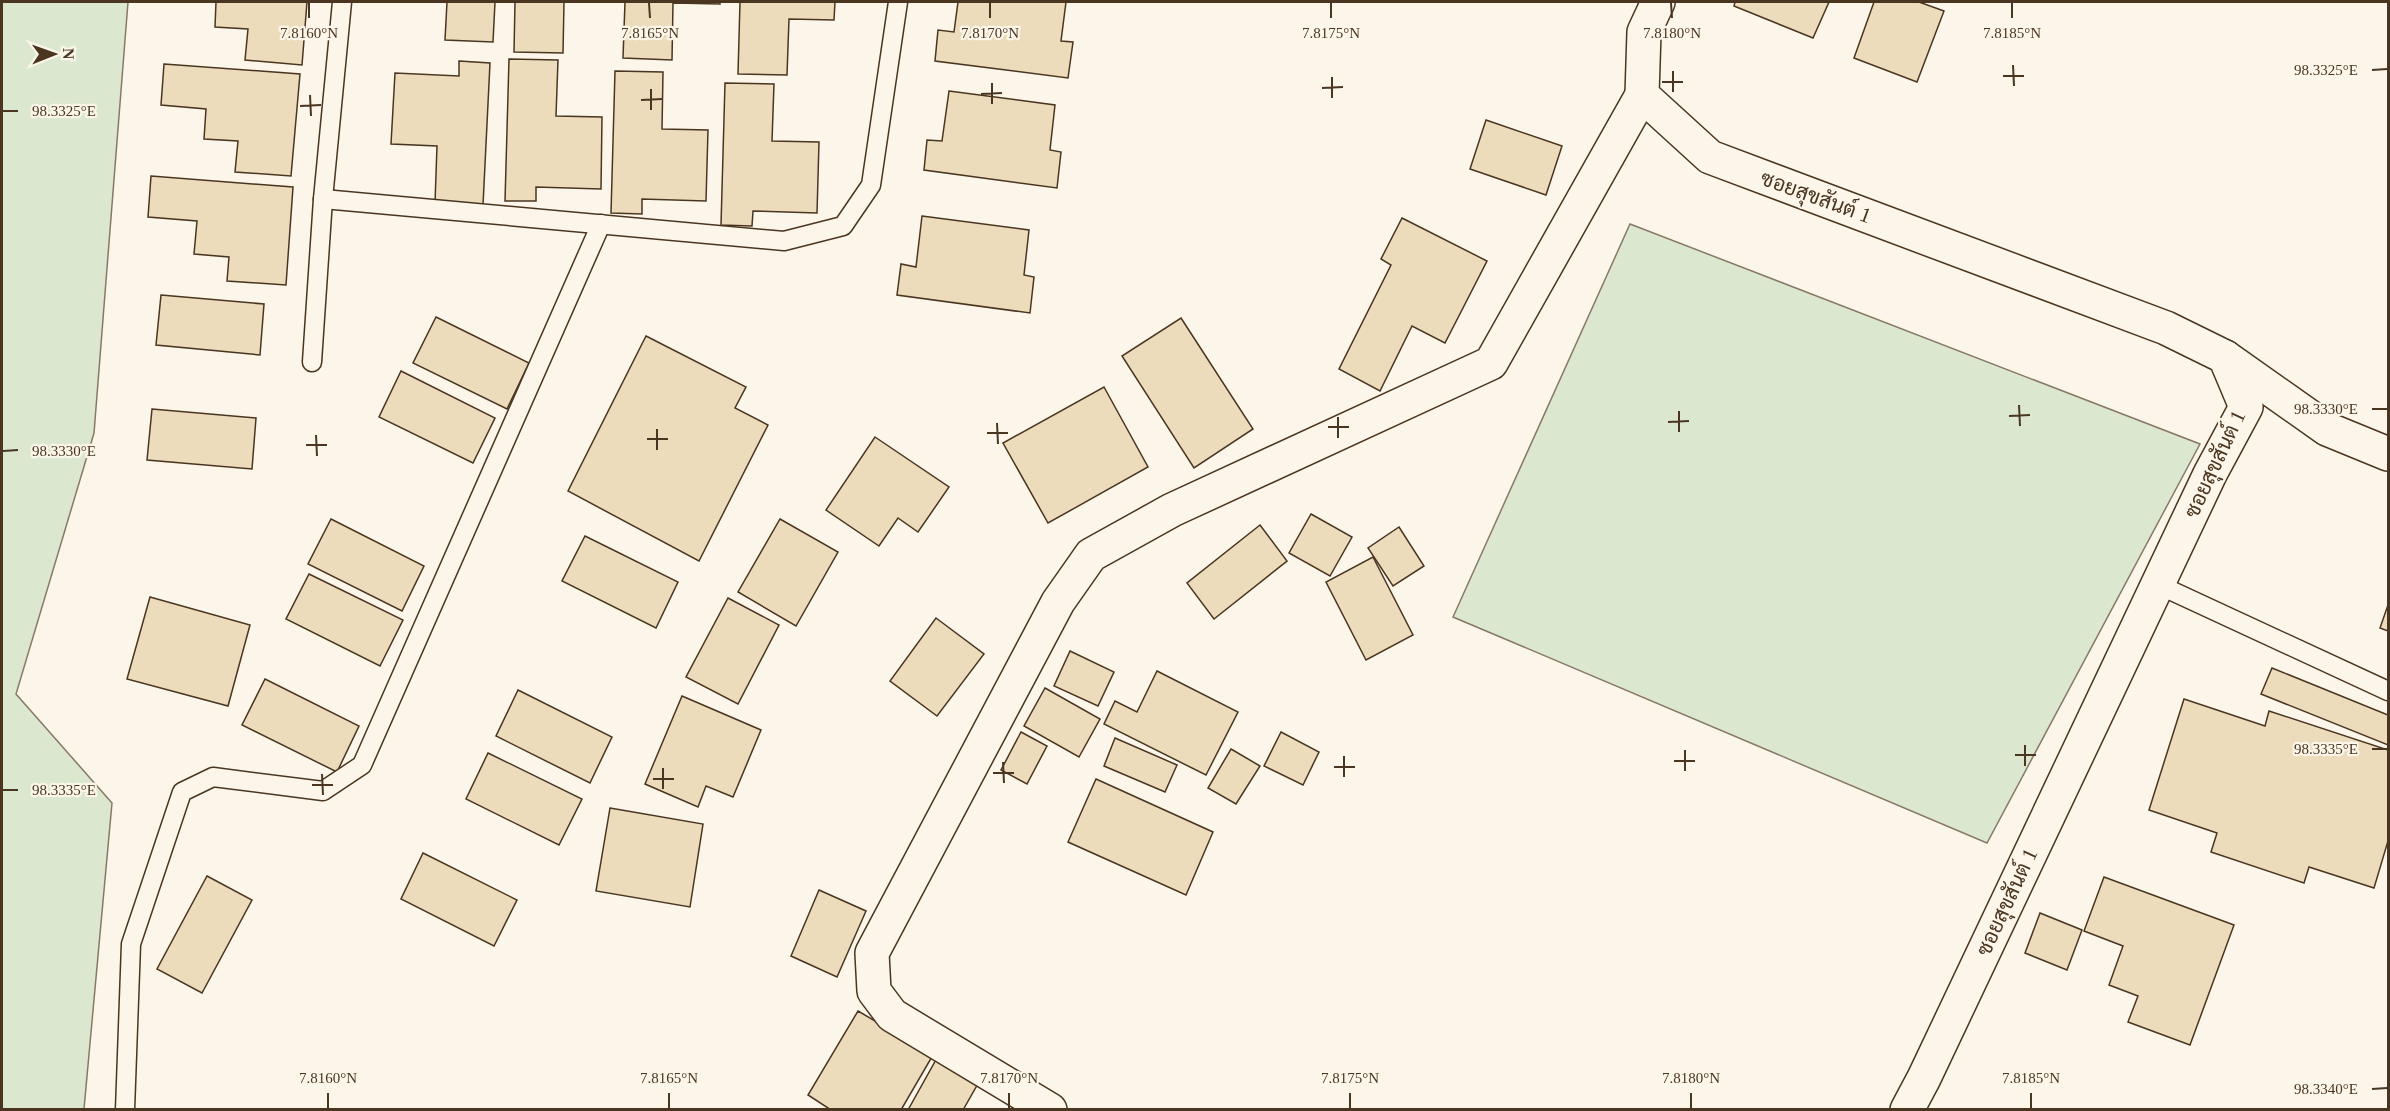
<svg xmlns="http://www.w3.org/2000/svg" width="2390" height="1111" font-family="'Times New Roman',Sarabun,serif">
  <style>
    .green { fill: #dce7d0; stroke: #887966; stroke-width: 1.5 }
    .building { fill: #ecdcbc; stroke: #4a3520; stroke-width: 1.5 }
    .lines { fill: none; stroke-linecap: round; stroke-linejoin: round }
    .service-casing { stroke: #4a3520; stroke-width: 21 }
    .minor-casing { stroke: #4a3520; stroke-width: 36 }
    .tertiary-casing { stroke: #4a3520; stroke-width: 36 }
    .service { stroke: #fbf6e9; stroke-width: 18 }
    .minor { stroke: #fbf6e9; stroke-width: 33 }
    .tertiary { stroke: #fbf6e9; stroke-width: 33 }
    .ticks { fill: none; stroke: #4a3520; stroke-width: 2 }
    .labels { text-anchor: middle; dominant-baseline: central; stroke-width: 4.5; stroke-linejoin: round; paint-order: stroke }
    .street-label { font-size: 21px; fill: #4a3520; stroke: #fbf6e9 }
    .ticks-label { font-size: 15px; text-anchor: middle; fill: #4a3520; stroke: #fbf6e9; stroke-width: 4.5; stroke-linejoin: round; paint-order: stroke }
  </style>
  <rect width="100%" height="100%" fill="#fbf6e9"/>
  <g class="green">
    <path d="M2 2H128L94 433 16 694 112 803 84 1109H2Z"/>
    <path d="M1630 224 2200 444 1987 843 1453 617Z"/>
  </g>
  <g class="building">
    <path d="M216 2H307L302 65 245 60 248 29 215 27Z"/>
    <path d="M447 2H495L493 42 445 40Z"/>
    <path d="M515 2H564L563 53 514 52Z"/>
    <path d="M625 2H720V4L673 3 672 60 623 58Z"/>
    <path d="M740 2H835L834 20 789 19 787 75 738 74Z"/>
    <path d="M958 2H1066L1061 41 1073 42 1068 78 935 61 938 30 954 32Z"/>
    <path d="M1735 2H1829L1813 38 1734 6Z"/>
    <path d="M1874 2H1919L1944 11 1917 82 1854 58Z"/>
    <path d="M509 59 558 60 556 116 602 117 601 189 536 187V201H505Z"/>
    <path d="M459 61 490 63 483 205 435 203 437 146 391 144 395 73 459 76Z"/>
    <path d="M164 64 300 74 291 176 235 172 238 141 204 139 206 109 161 105Z"/>
    <path d="M615 71 663 72 662 129 708 130 706 201 642 199V214L611 213Z"/>
    <path d="M725 83 774 84 772 141 819 142 817 213 753 211 752 226 721 225Z"/>
    <path d="M949 91 1055 105 1050 150 1061 152 1057 188 924 170 927 140 942 141Z"/>
    <path d="M1486 120 1562 146 1546 195 1470 169Z"/>
    <path d="M151 176 293 187 286 285 227 281 229 257 194 254 197 221 148 217Z"/>
    <path d="M922 216 1029 230 1024 275 1034 277 1030 313 897 295 901 264 916 267Z"/>
    <path d="M1402 218 1487 261 1445 343 1412 326 1380 391 1339 369 1391 265 1381 259Z"/>
    <path d="M161 295 264 304 260 355 156 345Z"/>
    <path d="M436 317 529 363 507 409 413 363Z"/>
    <path d="M1181 318 1253 429 1194 468 1122 356Z"/>
    <path d="M646 336 746 387 735 408 768 425 699 561 568 491Z"/>
    <path d="M401 371 495 418 473 463 379 417Z"/>
    <path d="M1104 387 1148 467 1048 523 1003 443Z"/>
    <path d="M152 409 256 418 252 469 147 460Z"/>
    <path d="M875 437 949 487 918 532 898 518 879 546 826 510Z"/>
    <path d="M1311 514 1352 537 1330 576 1289 553Z"/>
    <path d="M331 519 424 566 402 611 308 564Z"/>
    <path d="M780 519 838 552 796 626 738 592Z"/>
    <path d="M1260 525 1287 561 1214 619 1187 583Z"/>
    <path d="M1399 527 1424 566 1393 586 1368 548Z"/>
    <path d="M585 536 678 582 656 628 562 581Z"/>
    <path d="M1373 557 1413 635 1366 660 1326 582Z"/>
    <path d="M309 574 403 620 380 666 286 619Z"/>
    <path d="M150 597 250 625 228 706 127 679Z"/>
    <path d="M728 598 779 625 738 704 686 677Z"/>
    <path d="M2388 605V631L2380 628Z"/>
    <path d="M936 618 984 654 937 716 890 681Z"/>
    <path d="M1070 651 1114 672 1098 706 1054 686Z"/>
    <path d="M2272 668 2388 715V745L2261 694Z"/>
    <path d="M1157 671 1238 712 1206 775 1104 724 1115 701 1137 712Z"/>
    <path d="M265 679 359 726 337 772 242 725Z"/>
    <path d="M1045 688 1100 719 1079 757 1024 726Z"/>
    <path d="M518 690 612 737 590 783 496 736Z"/>
    <path d="M682 696 761 730 733 797 706 786 698 807 645 784Z"/>
    <path d="M2184 699 2265 726 2269 711 2388 750V841L2374 888 2309 867 2304 883 2211 852 2217 833 2149 810Z"/>
    <path d="M1021 732 1047 746 1027 784 1001 770Z"/>
    <path d="M1281 732 1319 752 1303 785 1264 766Z"/>
    <path d="M1115 738 1177 765 1165 792 1104 766Z"/>
    <path d="M1231 749 1260 766 1236 804 1208 788Z"/>
    <path d="M488 753 582 799 559 845 466 799Z"/>
    <path d="M1096 779 1213 832 1186 895 1068 842Z"/>
    <path d="M610 808 703 824 690 907 596 891Z"/>
    <path d="M423 853 517 900 494 946 401 899Z"/>
    <path d="M207 876 252 900 202 993 157 969Z"/>
    <path d="M2104 877 2234 925 2190 1045 2128 1022 2138 996 2109 985 2123 946 2084 931Z"/>
    <path d="M819 890 866 911 837 977 791 956Z"/>
    <path d="M2040 913 2082 930 2067 970 2025 953Z"/>
    <path d="M858 1011 933 1055 901 1110H831L808 1095Z"/>
    <path d="M942 1049 984 1073 963 1110H908Z"/>
  </g>
  <g class="lines">
    <g class="service-casing">
      <g id="service">
        <path d="M323 199 784 241 843 226 871 185 898 2"/>
        <path d="M312 362 323 199 342 2"/>
        <path d="M2159 585 2388 691"/>
        <path d="M125 1110 131 944 182 792 213 777 323 791 362 765 601 224"/>
      </g>
    </g>
    <g class="minor-casing">
      <g id="minor">
        <path d="M2225 357 2327 429 2388 454"/>
        <path d="M1050 1110 892 1015 874 991 872 953 1058 602 1091 555 1172 510 1491 363 1642 95"/>
      </g>
    </g>
    <g class="tertiary-casing">
      <path id="tertiary" d="M1658 2 1644 32 1642 95 1710 157 2166 328 2225 357 2246 407 2210 474 1924 1078 1907 1110"/>
    </g>
    <use href="#service" class="service"/>
    <use href="#minor" class="minor"/>
    <use href="#tertiary" class="tertiary"/>
  </g>
  <path class="ticks" d="M309 3V18M649 3 650 18M990 3V18M1331 3V18M1671 3 1672 18M2012 3V18M2013 65 2014 86M2372 70 2387 69M1673 71V92M2003 76H2024M1332 77V98M1662 82H1683M992 83V104M1322 88 1343 87M651 89V110M981 94 1002 93M310 95 311 116M641 100 662 99M300 106 321 105M3 111H18M2019 405 2020 426M2372 409H2387M1679 411V432M2009 416 2030 415M1338 417V438M1668 422 1689 421M997 423 998 444M1328 427H1349M657 429V450M987 433H1008M316 435 317 456M647 439H668M306 445H327M3 451 18 450M2025 745V766M2372 749H2387M1685 750V771M2015 755H2036M1344 756V777M1674 761H1695M1003 762 1004 783M1334 767H1355M663 768V789M993 773H1014M322 774 323 795M653 779H674M312 785H333M3 790H18M2372 1089 2387 1088M328 1093V1108M669 1093V1108M1009 1093V1108M1350 1093V1108M1691 1093V1108M2031 1093V1108"/>
  <g class="labels">
    <g class="street-label">
      <text transform="translate(1816 197) rotate(20)">ซอยสุขสันต์ 1</text>
      <text transform="translate(2215 464) rotate(-65)">ซอยสุขสันต์ 1</text>
      <text transform="translate(2007 902) rotate(-65)">ซอยสุขสันต์ 1</text>
    </g>
  </g>
  <g class="ticks-label">
    <text x="309" y="38">7.8160°N</text>
    <text x="650" y="38">7.8165°N</text>
    <text x="990" y="38">7.8170°N</text>
    <text x="1331" y="38">7.8175°N</text>
    <text x="1672" y="38">7.8180°N</text>
    <text x="2012" y="38">7.8185°N</text>
    <text x="2326" y="75">98.3325°E</text>
    <text x="64" y="116">98.3325°E</text>
    <text x="2326" y="414">98.3330°E</text>
    <text x="64" y="456">98.3330°E</text>
    <text x="2326" y="754">98.3335°E</text>
    <text x="64" y="795">98.3335°E</text>
    <text x="328" y="1083">7.8160°N</text>
    <text x="669" y="1083">7.8165°N</text>
    <text x="1009" y="1083">7.8170°N</text>
    <text x="1350" y="1083">7.8175°N</text>
    <text x="1691" y="1083">7.8180°N</text>
    <text x="2031" y="1083">7.8185°N</text>
    <text x="2326" y="1094">98.3340°E</text>
  </g>
  <rect width="2390" height="1111" fill="none" stroke="#4a3520" stroke-width="6"/>
  <g transform="translate(54 54) rotate(89)" stroke="#fbf6e9" stroke-width="4.5" paint-order="stroke">
  <path d="M0-4.5L10 22L0 15L-10 22Z" fill="#4a3520"/>
  <text y="-9" font-size="16" font-weight="bold" text-anchor="middle" fill="#4a3520">N</text>
  </g>
</svg>
